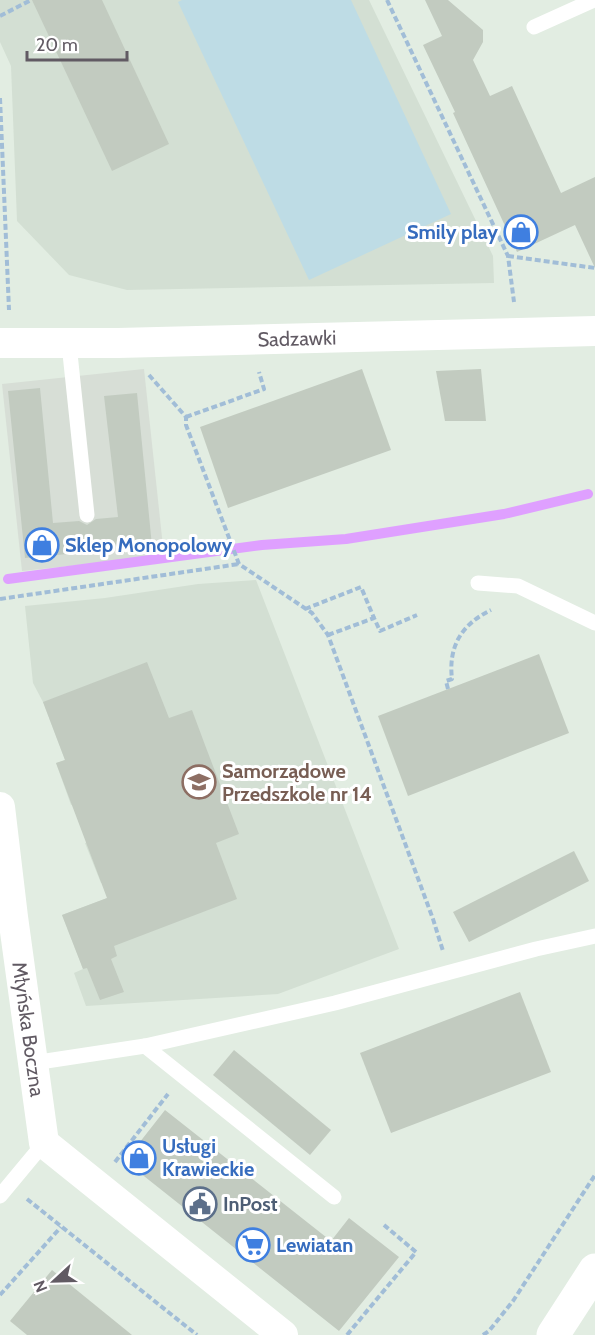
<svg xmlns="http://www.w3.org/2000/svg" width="595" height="1335" font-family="Cabin,sans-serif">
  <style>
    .industrial { fill: #d7ded6 }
    .education { fill: #d3dfd3 }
    .green { fill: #bedce5 }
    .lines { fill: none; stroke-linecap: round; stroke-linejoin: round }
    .stream { stroke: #dfa0ff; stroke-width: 10 }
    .building { fill: #c2cbc0 }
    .path { stroke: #a1bdd7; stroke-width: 4; stroke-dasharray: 6 3; stroke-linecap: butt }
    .lane { stroke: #fff; stroke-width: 15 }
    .street { stroke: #fff; stroke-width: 30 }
    .secondary { stroke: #fff; stroke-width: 33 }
    .labels { text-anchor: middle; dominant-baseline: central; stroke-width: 6; stroke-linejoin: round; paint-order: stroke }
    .shop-label { font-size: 20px; font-weight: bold; fill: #366cbe; stroke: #fff; text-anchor: start }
    .street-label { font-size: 20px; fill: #615a63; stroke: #fff }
    .education-label { font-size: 20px; font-weight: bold; fill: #785e54; stroke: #fff; text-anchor: start }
    .service-label { font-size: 20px; font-weight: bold; fill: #4e5e75; stroke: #fff; text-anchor: start }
  </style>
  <rect width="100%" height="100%" fill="#e2ede2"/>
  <path class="industrial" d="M144 369 164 556 22 571 2 384Z"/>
  <g class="education">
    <path d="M0 0H369L493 256 494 283 127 290 69 275 17 221 11 66 0 42Z"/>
    <path d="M256 580 399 949 278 994 86 1006 74 973 83 969 62 915 118 894 112 879 101 883 85 843 96 839 81 801 71 805 56 763 65 760 43 702 33 683 25 606 105 598 198 584Z"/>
  </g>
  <path class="green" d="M182 0H351L451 214 309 280 178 2Z"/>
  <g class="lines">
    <path class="stream" d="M8 579 262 545 346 539 504 514 588 494"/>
  </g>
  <g class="building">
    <path d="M32 0H102L169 144 112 171Z"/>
    <path d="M425 0H448L483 30V42L473 60 490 96 512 86 561 193 595 177V268L575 225 517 252 453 113 455 112 423 45 442 36Z"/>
    <path d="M362 369 391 450 228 508 200 427Z"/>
    <path d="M481 369 486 421H445L436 371Z"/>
    <path d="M40 388 53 523 79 521 87 525 96 519 118 517 104 396 137 393 152 546 25 558 8 391Z"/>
    <path d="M539 654 569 733 408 796 378 716Z"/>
    <path d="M147 662 169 718 192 710 205 745 239 834 216 843 237 899 114 946 117 956 111 959 124 992 100 1000 87 968 83 969 62 915 107 898 56 763 65 760 43 702Z"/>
    <path d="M574 851 589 881 469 942 453 912Z"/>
    <path d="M520 992 551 1072 391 1133 360 1053Z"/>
    <path d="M234 1050 331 1130 310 1155 213 1075Z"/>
    <path d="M165 1110 331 1241 349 1218 399 1257 339 1331 125 1161Z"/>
    <path d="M52 1270 132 1335H27L10 1321Z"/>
  </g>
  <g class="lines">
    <g class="path">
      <path d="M387 0 508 256 514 302"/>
      <path d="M0 16 31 0"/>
      <path d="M0 98 9 310"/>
      <path d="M508 256 595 268"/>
      <path d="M149 375 186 417V425L239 564 312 613 328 635 433 919 443 951"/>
      <path d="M186 417 264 389 259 372"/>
      <path d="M0 599 239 564"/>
      <path d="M305 609 361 587 374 618"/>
      <path d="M328 635 374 618 380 631 417 615"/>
      <path d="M448 689 446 681 452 679C448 646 462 624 491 610"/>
      <path d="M115 1162 168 1094"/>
      <path d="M27 1199 197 1335"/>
      <path d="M0 1295 61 1227"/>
      <path d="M347 1335 416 1252 384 1225"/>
      <path d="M483 1335 489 1331 513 1301 595 1175"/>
    </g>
    <g class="lane">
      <path d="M534 27 594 0"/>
      <path d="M69 344 87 515"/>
      <path d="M478 583 518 586 595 623"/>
      <path d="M145 1046 334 1197"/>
      <path d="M33 1063 145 1046 335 1003 536 949 595 936"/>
      <path d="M0 1196 44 1143"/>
    </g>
    <g class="street">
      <path id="s1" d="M0 343H118L595 331"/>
      <path id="s2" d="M0 807 13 917 44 1143 283 1335"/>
    </g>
    <path class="secondary" d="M553 1335 595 1270"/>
  </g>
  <defs>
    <g id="shop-ring" transform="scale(1.725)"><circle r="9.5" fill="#fff" stroke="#3f7fe0" stroke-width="1.5"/><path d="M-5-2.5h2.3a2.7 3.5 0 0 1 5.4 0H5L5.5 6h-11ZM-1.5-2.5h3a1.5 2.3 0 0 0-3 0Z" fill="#3f7fe0"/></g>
    <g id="school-ring" transform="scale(1.725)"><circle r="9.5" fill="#fff" stroke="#8d6e63" stroke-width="1.5"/><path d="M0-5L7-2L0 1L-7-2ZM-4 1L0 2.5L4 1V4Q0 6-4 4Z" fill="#8d6e63"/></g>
    <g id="civic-ring" transform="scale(1.725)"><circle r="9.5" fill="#fff" stroke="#5c6f8a" stroke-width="1.5"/><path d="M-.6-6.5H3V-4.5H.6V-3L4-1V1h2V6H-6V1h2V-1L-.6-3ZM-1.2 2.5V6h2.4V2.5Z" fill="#5c6f8a"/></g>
    <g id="supermarket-ring" transform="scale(1.725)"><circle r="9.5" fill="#fff" stroke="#3f7fe0" stroke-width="1.5"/><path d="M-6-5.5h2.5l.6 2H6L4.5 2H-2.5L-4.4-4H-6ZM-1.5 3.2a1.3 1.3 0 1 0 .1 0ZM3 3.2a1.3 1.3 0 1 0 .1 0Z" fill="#3f7fe0"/></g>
  </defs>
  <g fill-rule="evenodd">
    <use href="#shop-ring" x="521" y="232"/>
    <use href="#shop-ring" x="42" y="545"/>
    <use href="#school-ring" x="199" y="782"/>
    <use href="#shop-ring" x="139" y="1158"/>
    <use href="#civic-ring" x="200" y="1204"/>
    <use href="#supermarket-ring" x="253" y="1245"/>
  </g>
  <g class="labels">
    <g class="shop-label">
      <text x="498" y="232" text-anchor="end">Smily play</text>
      <text x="65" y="545">Sklep Monopolowy</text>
      <text x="162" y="1146">Usługi<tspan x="162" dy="23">Krawieckie</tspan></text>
      <text x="276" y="1245">Lewiatan</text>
    </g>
    <g class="street-label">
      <text stroke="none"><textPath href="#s1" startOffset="297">Sadzawki</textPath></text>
      <text stroke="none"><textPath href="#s2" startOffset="224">Młyńska Boczna</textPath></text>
    </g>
    <g class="education-label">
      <text x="222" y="771">Samorządowe<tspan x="222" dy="23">Przedszkole nr 14</tspan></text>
    </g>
    <g class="service-label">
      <text x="223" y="1204">InPost</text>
    </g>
  </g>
  <g transform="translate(54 1281) rotate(248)" stroke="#ffffff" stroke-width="4.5" paint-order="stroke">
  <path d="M0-4.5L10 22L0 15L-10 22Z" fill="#615a63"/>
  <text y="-9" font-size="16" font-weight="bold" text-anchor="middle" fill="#615a63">N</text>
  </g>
  <path d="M27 51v9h100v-9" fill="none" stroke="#615a63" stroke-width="3"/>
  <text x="36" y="51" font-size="18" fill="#615a63" stroke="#ffffff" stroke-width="4.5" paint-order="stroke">20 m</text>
</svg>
